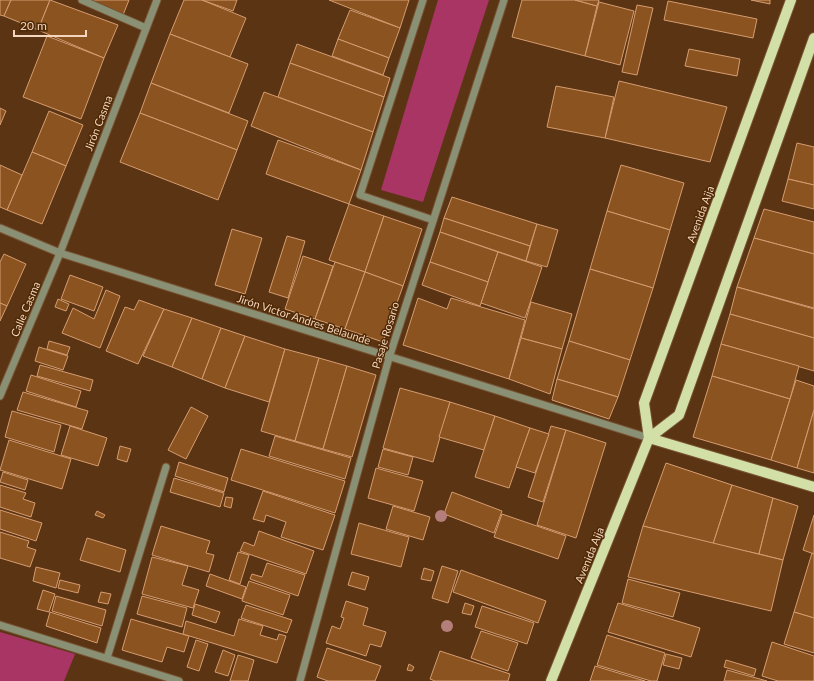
<svg xmlns="http://www.w3.org/2000/svg" width="814" height="681" font-family="Lato,sans-serif">
  <style>
    .green { fill: #a93565 }
    .building { fill: #8b5320; stroke: #d59c70 }
    .lines { fill: none; stroke-linecap: round; stroke-linejoin: round }
    .minor-casing { stroke: #775232; stroke-width: 9 }
    .major-casing { stroke: #775232; stroke-width: 12 }
    .minor { stroke: #899074; stroke-width: 7 }
    .major { stroke: #d2dfa6; stroke-width: 10 }
    .tree { fill: #b47f7a }
    .labels { text-anchor: middle; dominant-baseline: central; stroke-width: 3; stroke-linejoin: round; paint-order: stroke }
    .street-label { font-size: 11px; fill: #f4d6bf; stroke: #502a06 }
  </style>
  <rect width="100%" height="100%" fill="#5b3513"/>
  <g class="green">
    <path d="M438 0H489L423 202 381 190Z"/>
    <path d="M0 632 75 654 64 681H0Z"/>
  </g>
  <g class="building">
    <path d="M0 0H11L4 16 0 15Z"/>
    <path d="M11 0H50L38 30 4 16Z"/>
    <path d="M50 0 118 25 104 58 38 30Z"/>
    <path d="M94 0H129L123 15 93 3Z"/>
    <path d="M184 0H202L246 18 230 57 170 34Z"/>
    <path d="M202 0H237L233 11Z"/>
    <path d="M329 0H409L400 28Z"/>
    <path d="M522 0H575L597 6 585 56 512 37Z"/>
    <path d="M575 0H599L597 6Z"/>
    <path d="M751 0H770V4Z"/>
    <path d="M668 1 757 19 753 38 664 20Z"/>
    <path d="M599 2 634 11 620 65 585 56Z"/>
    <path d="M637 5 653 8 637 75 622 72Z"/>
    <path d="M350 10 400 28 389 58 338 39Z"/>
    <path d="M170 34 248 64 229 113 151 83Z"/>
    <path d="M47 36 104 58 81 119 23 97Z"/>
    <path d="M338 39 389 58 383 75 332 56Z"/>
    <path d="M297 44 390 78 384 97 290 63Z"/>
    <path d="M689 49 740 59 737 76 685 66Z"/>
    <path d="M290 63 384 97 373 132 278 97Z"/>
    <path d="M619 81 727 107 710 162 605 138Z"/>
    <path d="M151 83 248 121 237 150 140 113Z"/>
    <path d="M556 86 614 97 605 138 547 127Z"/>
    <path d="M264 92 373 132 361 170 251 126Z"/>
    <path d="M0 108 6 111 0 125Z"/>
    <path d="M49 111 83 125 66 166 32 152Z"/>
    <path d="M140 113 237 150 218 200 120 162Z"/>
    <path d="M278 140 361 170 349 204 266 174Z"/>
    <path d="M797 143 814 147V185L788 179Z"/>
    <path d="M32 152 66 166 42 224 7 210Z"/>
    <path d="M0 165 22 175 7 210 0 207Z"/>
    <path d="M621 165 684 183 670 230 607 211Z"/>
    <path d="M788 179 814 185V209L782 201Z"/>
    <path d="M452 197 537 224 530 246 444 218Z"/>
    <path d="M349 204 384 216 365 272 329 260Z"/>
    <path d="M764 209 814 222V254L754 238Z"/>
    <path d="M607 211 670 230 653 288 590 269Z"/>
    <path d="M384 216 422 229 403 286 365 272Z"/>
    <path d="M444 218 530 246 526 261 440 232Z"/>
    <path d="M537 224 558 230 547 267 526 261Z"/>
    <path d="M232 229 262 238 245 294 215 285Z"/>
    <path d="M440 232 498 252 488 282 430 262Z"/>
    <path d="M287 236 305 241 288 298 269 292Z"/>
    <path d="M754 238 814 254V308L737 287Z"/>
    <path d="M498 252 542 267 525 318 481 303Z"/>
    <path d="M4 254 26 264 7 306 0 303V262Z"/>
    <path d="M303 256 333 266 315 319 285 309Z"/>
    <path d="M335 262 365 272 345 329 315 319Z"/>
    <path d="M430 262 488 282 480 306 422 285Z"/>
    <path d="M590 269 653 288 630 360 569 341Z"/>
    <path d="M365 272 403 286 383 342 345 329Z"/>
    <path d="M70 275 103 287 94 311 61 299Z"/>
    <path d="M737 287 814 309V338L730 314Z"/>
    <path d="M106 290 120 296 100 348 62 333 73 308 94 319Z"/>
    <path d="M418 298 447 309 451 298 525 320 509 379 403 345Z"/>
    <path d="M58 299 69 304 66 311 55 307Z"/>
    <path d="M139 300 164 309 138 364 106 351 125 307 134 310Z"/>
    <path d="M531 302 572 314 562 349 521 338Z"/>
    <path d="M0 303 7 306 0 321Z"/>
    <path d="M164 309 192 318 172 367 143 356Z"/>
    <path d="M730 314 814 338V371L721 344Z"/>
    <path d="M192 318 221 328 202 379 172 367Z"/>
    <path d="M221 328 245 336 225 388 202 379Z"/>
    <path d="M245 336 285 349 269 402 225 388Z"/>
    <path d="M521 338 562 349 550 394 509 379Z"/>
    <path d="M49 341 70 347 67 355 47 349Z"/>
    <path d="M569 341 630 360 618 397 557 379Z"/>
    <path d="M721 344 799 366 790 399 712 376Z"/>
    <path d="M39 347 68 356 63 370 35 361Z"/>
    <path d="M285 349 319 358 295 441 261 431Z"/>
    <path d="M319 358 347 366 323 449 295 441Z"/>
    <path d="M40 365 93 380 90 391 37 376Z"/>
    <path d="M347 366 376 375 352 457 323 449Z"/>
    <path d="M31 375 81 391 76 407 26 391Z"/>
    <path d="M712 376 790 399 771 460 693 437Z"/>
    <path d="M557 379 618 397 609 419 552 400Z"/>
    <path d="M796 380 814 386V410L797 468 771 460Z"/>
    <path d="M400 388 450 402 433 462 383 448Z"/>
    <path d="M23 392 88 411 82 429 17 410Z"/>
    <path d="M450 402 495 416 484 450 439 437Z"/>
    <path d="M191 407 208 416 186 459 168 450Z"/>
    <path d="M814 410V473L797 468Z"/>
    <path d="M12 411 61 425 54 452 5 437Z"/>
    <path d="M495 416 530 428 509 488 475 477Z"/>
    <path d="M70 426 107 438 98 466 61 455Z"/>
    <path d="M551 426 566 430 543 502 528 497Z"/>
    <path d="M530 428 549 434 535 473 516 467Z"/>
    <path d="M566 430 606 443 576 538 537 525Z"/>
    <path d="M275 436 351 458 345 479 269 456Z"/>
    <path d="M9 440 71 459 62 489 0 470Z"/>
    <path d="M120 446 131 449 127 462 117 459Z"/>
    <path d="M241 449 345 481 335 513 231 480Z"/>
    <path d="M383 449 413 457 408 475 378 467Z"/>
    <path d="M179 462 228 478 224 492 175 476Z"/>
    <path d="M666 463 732 485 713 544 643 526Z"/>
    <path d="M376 468 423 481 414 511 368 498Z"/>
    <path d="M3 472 28 480 25 490 0 482Z"/>
    <path d="M174 478 224 493 220 507 170 492Z"/>
    <path d="M0 485 26 493 23 499 35 503 31 517 0 507Z"/>
    <path d="M732 485 773 498 759 554 713 544Z"/>
    <path d="M263 491 335 515 323 550 281 537 286 522 266 515 264 522 253 519Z"/>
    <path d="M452 492 502 511 494 533 444 514Z"/>
    <path d="M226 497 233 498 231 508 224 506Z"/>
    <path d="M773 498 798 506 783 560 759 554Z"/>
    <path d="M393 506 430 517 423 540 386 529Z"/>
    <path d="M0 510 42 523 36 541 0 529Z"/>
    <path d="M97 511 105 515 103 518 95 515Z"/>
    <path d="M502 514 566 536 558 559 494 537Z"/>
    <path d="M814 515V554L803 550Z"/>
    <path d="M359 523 409 537 401 567 351 554Z"/>
    <path d="M161 526 210 541 206 553 214 555 209 572 152 555Z"/>
    <path d="M643 526 783 560 771 611 628 577Z"/>
    <path d="M259 531 314 551 306 574 240 551 244 542 254 546Z"/>
    <path d="M0 532 29 541 27 547 36 550 30 567 0 558Z"/>
    <path d="M87 538 126 550 120 572 80 560Z"/>
    <path d="M238 552 249 555 240 584 229 580Z"/>
    <path d="M812 553 814 554V618L794 612Z"/>
    <path d="M152 557 188 566 182 585 199 590 193 608 142 594Z"/>
    <path d="M267 563 305 575 298 596 250 579 252 574 262 577Z"/>
    <path d="M442 566 458 571 448 603 432 598Z"/>
    <path d="M36 567 60 573 56 588 33 581Z"/>
    <path d="M424 568 434 571 431 581 421 579Z"/>
    <path d="M461 570 546 601 538 623 453 592Z"/>
    <path d="M352 572 369 577 365 590 348 585Z"/>
    <path d="M210 574 246 587 242 599 206 586Z"/>
    <path d="M628 579 680 593 673 617 622 603Z"/>
    <path d="M60 580 80 585 78 593 58 588Z"/>
    <path d="M249 581 290 595 283 615 242 601Z"/>
    <path d="M43 590 55 594 49 612 37 609Z"/>
    <path d="M101 592 111 594 108 604 98 602Z"/>
    <path d="M56 596 106 610 102 626 52 611Z"/>
    <path d="M142 596 187 608 182 627 137 614Z"/>
    <path d="M346 601 368 608 363 625 386 632 381 647 370 644 366 656 326 643 332 626 340 629 344 618 341 617Z"/>
    <path d="M465 603 474 606 471 615 462 613Z"/>
    <path d="M618 603 700 628 691 657 608 632Z"/>
    <path d="M195 604 220 612 216 623 192 615Z"/>
    <path d="M246 605 292 620 287 633 241 618Z"/>
    <path d="M482 606 534 623 527 644 475 627Z"/>
    <path d="M50 612 101 628 97 643 46 626Z"/>
    <path d="M794 612 814 618V653L784 644Z"/>
    <path d="M131 619 189 636 184 652 167 647 162 662 122 650Z"/>
    <path d="M239 619 263 626 260 635 277 640 279 634 286 636 277 663 183 634 186 621 234 636Z"/>
    <path d="M481 631 518 643 508 671 471 658Z"/>
    <path d="M607 635 665 653 657 681H651L597 665Z"/>
    <path d="M196 640 208 644 199 671 187 667Z"/>
    <path d="M772 642 814 656V681H778L762 676Z"/>
    <path d="M327 648 381 666 375 681H328L317 677Z"/>
    <path d="M223 650 235 655 228 676 215 672Z"/>
    <path d="M440 651 510 674 508 681H435L430 679Z"/>
    <path d="M666 654 682 658 679 669 663 665Z"/>
    <path d="M238 655 254 660 248 681H230Z"/>
    <path d="M726 660 756 669 754 676 724 667Z"/>
    <path d="M409 664 414 667 412 671 407 670Z"/>
    <path d="M595 666 645 681H590Z"/>
    <path d="M727 670 767 681H724Z"/>
  </g>
  <g class="lines">
    <g class="minor-casing">
      <g id="minor">
        <path d="M82 0 146 28"/>
        <path d="M423 0 360 195 433 220"/>
        <path d="M0 228 60 253 649 438"/>
        <path d="M0 396 60 253 157 0"/>
        <path d="M0 625 179 681"/>
        <path d="M107 658 166 467"/>
        <path d="M300 681 389 358 504 0"/>
      </g>
    </g>
    <g class="major-casing">
      <g id="major">
        <path d="M649 438 679 415 814 38"/>
        <path d="M649 438 814 487"/>
        <path d="M551 681 649 438 644 403 791 0"/>
      </g>
    </g>
    <use href="#minor" class="minor"/>
    <use href="#major" class="major"/>
  </g>
  <g class="tree">
    <circle cx="441" cy="516" r="6"/>
    <circle cx="447" cy="626" r="6"/>
  </g>
  <g class="labels">
    <g class="street-label">
      <text transform="translate(98 123) rotate(-69)">Jirón Casma</text>
      <text transform="translate(700 214) rotate(-70)">Avenida Aija</text>
      <text transform="translate(25 309) rotate(-67)">Calle Casma</text>
      <text transform="translate(304 319) rotate(18)">Jirón Victor Andres Belaunde</text>
      <text transform="translate(385 335) rotate(-73)">Pasaje Rosario</text>
      <text transform="translate(589 555) rotate(-68)">Avenida Aija</text>
    </g>
  </g>
  <path d="M14 30v6h72v-6" fill="none" stroke="#f4d6bf" stroke-width="2"/>
  <text x="20" y="30" font-size="12" fill="#f4d6bf" stroke="#502a06" stroke-width="3" paint-order="stroke">20 m</text>
</svg>
